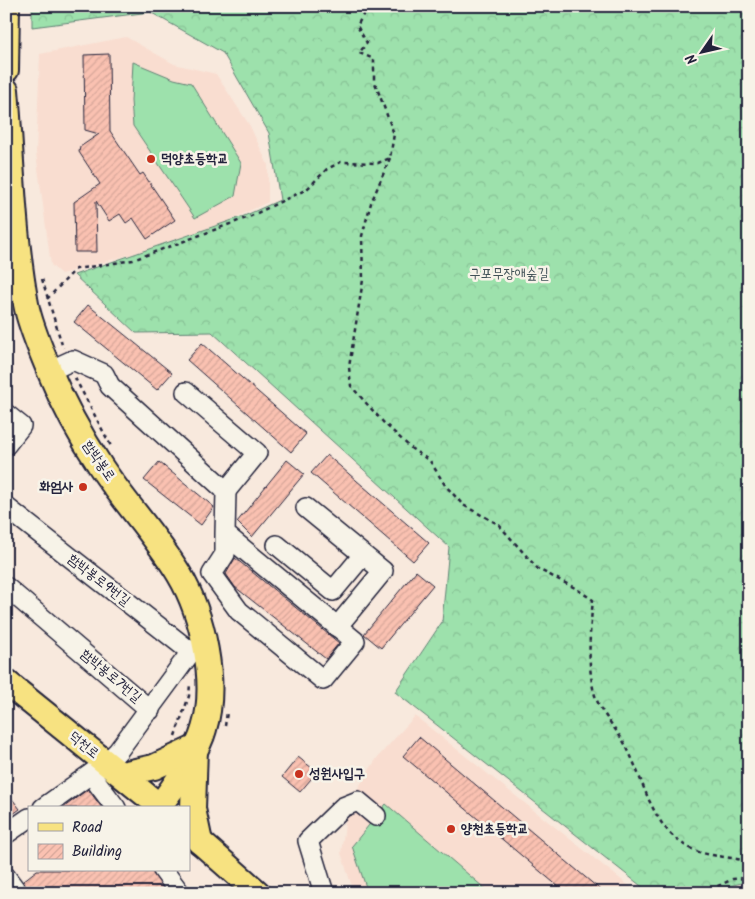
<svg xmlns="http://www.w3.org/2000/svg" width="755" height="899" font-family="Kalam,'Poor Story',sans-serif">
  <style>
    .built { fill: #f9ddd0 }
    .forest { fill: url(#forest-crowns); stroke: #608274 }
    .pitch { fill: #9de1ac; stroke: #608274 }
    .building { fill: url(#building-hatch); stroke: #22223b }
    .lines { fill: none; stroke-linecap: round; stroke-linejoin: round }
    .minor-casing { stroke: #22223b; stroke-width: 22 }
    .major-casing { stroke: #22223b; stroke-width: 28 }
    .path { stroke: #22223b; stroke-width: 2.5; stroke-dasharray: 4 4; stroke-linecap: butt }
    .minor { stroke: #f7f3e8; stroke-width: 19 }
    .major { stroke: #f7e281; stroke-width: 24 }
    .poi-dot { fill: #c8321e; stroke: #f7f3e8; stroke-width: 2 }
    .labels { text-anchor: middle; dominant-baseline: central; stroke-width: 5; stroke-linejoin: round; paint-order: stroke }
    .poi-label { font-size: 14px; font-weight: bold; fill: #22223b; stroke: #f7f3e8; text-anchor: start }
    .park-label { font-size: 14px; fill: #415257; stroke: #f7f3e8 }
    .street-label { font-size: 14px; fill: #22223b; stroke: #f7f3e8 }
  </style>
  <defs>
    <pattern id="forest-crowns" width="20" height="18" patternUnits="userSpaceOnUse" patternTransform="scale(1.25)"><rect width="20" height="18" fill="#9de1ac"/><path d="M2 6a3 3 0 1 1 6 0M12 15a3 3 0 1 1 6 0" fill="none" stroke="#87c195"/></pattern>
    <pattern id="building-hatch" width="6" height="6" patternUnits="userSpaceOnUse" patternTransform="scale(1.25)"><rect width="6" height="6" fill="#fac1b1"/><path d="M-1 1l2-2M0 6l6-6M5 7l2-2" fill="none" stroke="#d6a699"/></pattern>
  </defs>
  <rect width="100%" height="100%" fill="#f8e9dd"/>
  <filter id="ink" filterUnits="userSpaceOnUse"><feTurbulence type="fractalNoise" baseFrequency=".02" numOctaves="2"/><feDisplacementMap in="SourceGraphic" scale="10" xChannelSelector="R" yChannelSelector="G"/><feConvolveMatrix kernelMatrix="1 2 1 2 8 2 1 2 1" color-interpolation-filters="sRGB"/></filter>
  <g filter="url(#ink)">
    <g class="built">
      <path d="M126 37 174 64 216 74 250 126 268 165V202L226 222 143 251 61 274 51 265 36 153 40 54Z"/>
      <path d="M415 716 638 893H354L341 853 348 804 377 758Z"/>
    </g>
    <path class="forest" d="M32 6H749V881L703 893H650L395 692 442 622 449 547 212 332 136 333 74 275 244 216 280 200 269 133 223 53 150 12 32 27Z"/>
    <g class="pitch">
      <path d="M133 62 174 79 191 83 241 163 235 196 195 218 133 126 131 101Z"/>
      <path d="M386 804 490 893H368L352 846Z"/>
    </g>
    <g class="building">
      <path d="M109 54 110 131 140 175 143 173 175 220 147 239 133 218 126 223 120 214 109 221 96 201 97 252H75L74 202 100 184 79 152 80 147 99 134 85 130 84 55Z"/>
      <path d="M88 305 172 373 157 390 74 322Z"/>
      <path d="M202 343 306 434 291 452 187 360Z"/>
      <path d="M327 455 429 543 413 561 311 473Z"/>
      <path d="M287 460 304 474 252 537 237 522Z"/>
      <path d="M159 462 214 507 201 525 144 480Z"/>
      <path d="M235 558 339 643 326 659 235 587 226 574Z"/>
      <path d="M416 571 433 585 381 648 364 634Z"/>
      <path d="M419 737 604 893H566L403 756Z"/>
      <path d="M298 757 317 772 300 792 282 777Z"/>
      <path d="M88 789 102 808H63Z"/>
      <path d="M6 791 20 809 6 819Z"/>
      <path d="M37 870H152L166 893H29L23 881Z"/>
    </g>
    <g class="lines">
      <g class="minor-casing">
        <g id="minor">
          <path d="M49 371 73 360 104 374 110 386 226 491 225 534 355 641 323 680 239 611 212 574 225 554V534"/>
          <path d="M186 392 257 453 226 491"/>
          <path d="M6 414 21 426 6 445"/>
          <path d="M6 507 191 652"/>
          <path d="M306 508 383 571 337 627"/>
          <path d="M277 545 333 591 363 555"/>
          <path d="M6 587 150 710"/>
          <path d="M98 784 116 808"/>
          <path d="M43 808 106 763 118 751 191 652 202 647"/>
          <path d="M6 834 29 818"/>
          <path d="M163 870 180 893"/>
          <path d="M6 877 18 893"/>
          <path d="M324 893 308 841 343 807 358 801 376 816"/>
        </g>
      </g>
      <g class="major-casing">
        <g id="major">
          <path d="M6 70 7 6"/>
          <path d="M6 90C12 161 13 234 26 304 30 326 41 350 49 370 63 404 81 437 101 467 125 503 156 536 179 574 203 614 218 683 204 729 198 751 174 788 159 806"/>
          <path d="M6 682 162 808"/>
          <path d="M122 774 154 767 195 748 193 809 200 842"/>
          <path d="M189 832 258 893"/>
        </g>
      </g>
      <g class="path">
        <path d="M390 158 371 203 362 236 363 280 349 367 351 386 383 422 412 449 430 461 445 485 463 505 498 524 538 569 575 588 593 600C590 630 587 658 593 688 598 713 617 727 628 750 644 782 651 823 683 844 702 858 728 855 749 862"/>
        <path d="M42 279 63 348"/>
        <path d="M47 299 76 269 133 260 249 217 307 189 327 169 341 162 378 163 390 158 394 134 374 80V59L359 53 367 43 357 26 368 6"/>
        <path d="M75 378 112 448"/>
        <path d="M225 726 227 712"/>
        <path d="M175 736 189 696 190 684"/>
        <path d="M703 893 733 879 749 878"/>
      </g>
      <use href="#minor" class="minor"/>
      <use href="#major" class="major"/>
    </g>
  </g>
  <g class="poi-dot">
    <circle cx="151" cy="159" r="5"/>
    <circle cx="83" cy="487" r="5"/>
    <circle cx="299" cy="774" r="5"/>
    <circle cx="451" cy="829" r="5"/>
  </g>
  <g class="labels">
    <g class="poi-label">
      <text x="161" y="159">덕양초등학교</text>
      <text x="73" y="487" text-anchor="end">화엄사</text>
      <text x="309" y="774">성원사입구</text>
      <text x="461" y="829">양천초등학교</text>
    </g>
    <g class="park-label">
      <text x="509" y="274">구포무장애숲길</text>
    </g>
    <g class="street-label">
      <text transform="translate(99 461) rotate(56)">함박봉로</text>
      <text transform="translate(99 580) rotate(38)">함박봉로9번길</text>
      <text transform="translate(111 676) rotate(40)">함박봉로7번길</text>
      <text transform="translate(84 745) rotate(39)">덕천로</text>
    </g>
  </g>
  <rect width="755" height="899" fill="none" stroke="#f7f3e8" stroke-width="25"/>
  <rect x="12" y="12" width="730" height="874" fill="none" stroke="#22223b" stroke-width="2" filter="url(#ink)"/>
  <rect x="28" y="806" width="162" height="65" fill="#f7f3e8" stroke="#a29fa3"/>
  <rect x="38" y="823" width="25" height="8" fill="#f7e281" stroke="#a29fa3"/>
  <text x="72" y="832" font-size="15" fill="#22223b">Road</text>
  <rect x="38" y="844" width="25" height="15" fill="url(#building-hatch)" stroke="#a29fa3"/>
  <text x="72" y="856" font-size="15" fill="#22223b">Building</text>
  <g transform="translate(702 52) rotate(236)" stroke="#f7f3e8" stroke-width="4" paint-order="stroke">
  <path d="M0-4L9 19L0 12L-9 19Z" fill="#22223b"/>
  <text y="-8" font-size="14" font-weight="bold" text-anchor="middle" fill="#22223b">N</text>
  </g>
</svg>
